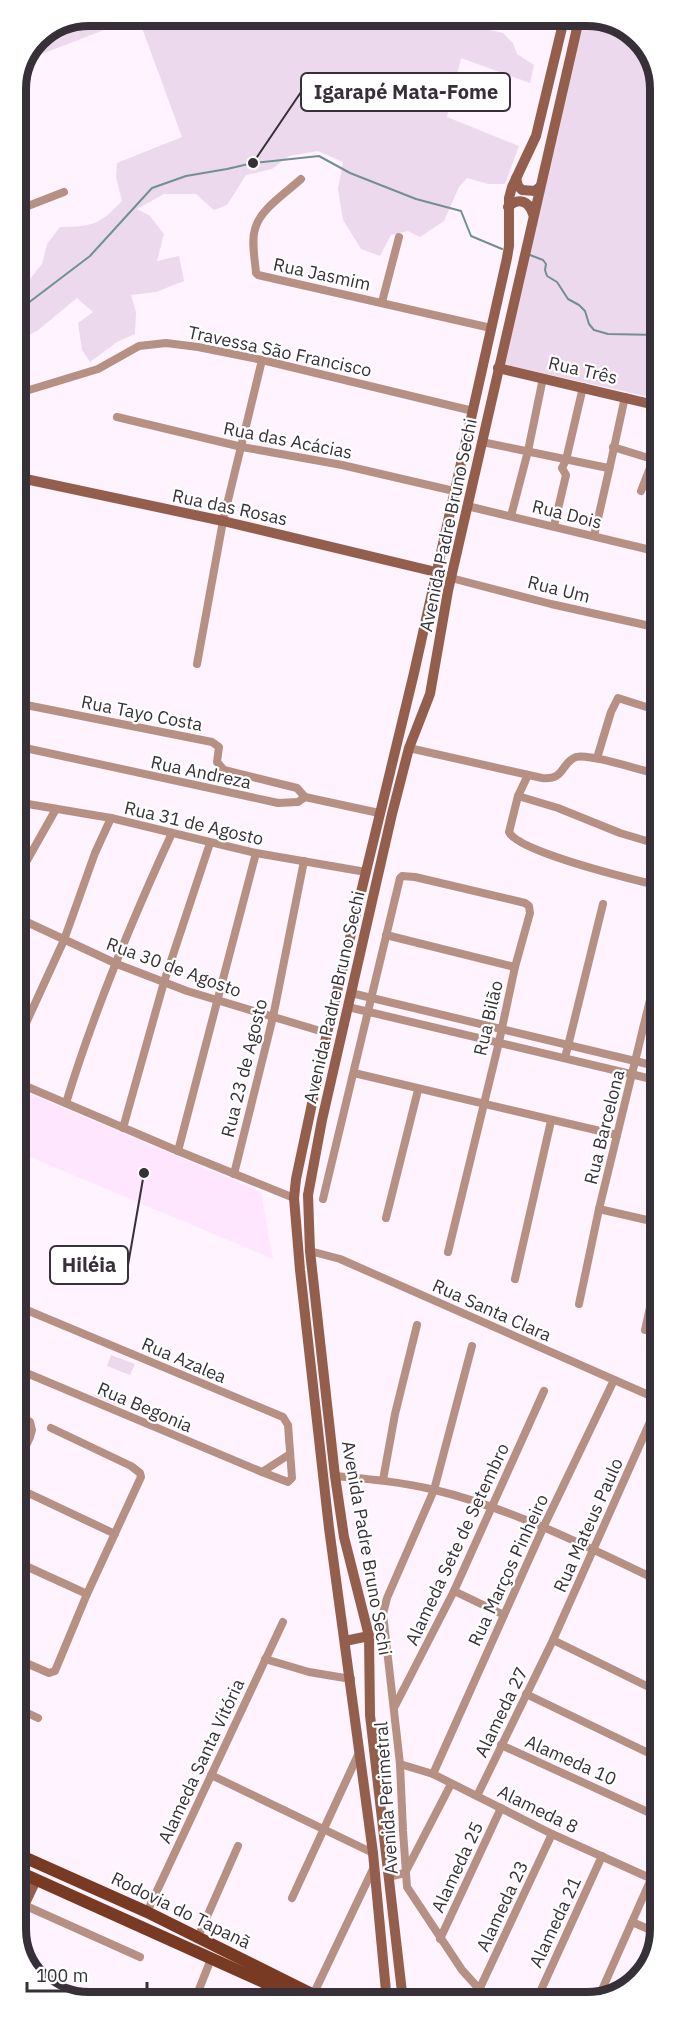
<svg xmlns="http://www.w3.org/2000/svg" width="676" height="2018" font-family="'IBM Plex Sans',sans-serif">
  <style>
    .built { fill: #fee6fe }
    .green { fill: #edd9ed }
    .lines { fill: none; stroke-linecap: round; stroke-linejoin: round }
    .stream { stroke: #709092; stroke-width: 2 }
    .street { stroke: #b69082; stroke-width: 8 }
    .secondary { stroke: #935e4b; stroke-width: 10 }
    .primary { stroke: #793a23; stroke-width: 12 }
    .labels { text-anchor: middle; dominant-baseline: central; stroke-width: 4.5; stroke-linejoin: round; paint-order: stroke }
    .street-label { font-size: 18px; fill: #373038; stroke: #fff }
    .rim { fill: none; stroke: #373038; stroke-width: 8 }
    .leader { fill: none; stroke: #373038; stroke-width: 2 }
    .callout-dot { fill: #373038; stroke: #fff; stroke-width: 2 }
    .callout { fill: #fff; stroke: #373038; stroke-width: 2 }
    .callout-label { font-size: 20px; text-anchor: middle; font-weight: bold; fill: #373038 }
  </style>
  <rect width="100%" height="100%" fill="#fef3fe"/>
  <path class="built" d="M16 1088 261 1192 273 1259 16 1151Z"/>
  <g class="green">
    <path d="M88 15H543C531 40 507 17 486 29L503 33 513 43 517 54 534 65 530 83 461 58 447 117 519 146 505 184H488L467 178 459 187 444 221 420 237 408 231 391 235 380 256 361 249 343 220 338 189 343 162 318 151 289 156 272 169 246 175 227 205 214 210 196 194H164L137 209 150 216 164 234 157 261 179 256 184 281 156 292 131 295 136 312 135 334 117 342 90 362 82 350 78 323 93 312 77 298 37 331 20 339V357L15 360V292L29 280 42 264 47 244 60 227C93 227 100 224 122 201L116 177 117 163 182 137 138 17 26 60 37 36Z"/>
    <path d="M584 15H593L636 33 659 69V399L501 364Z"/>
    <path d="M111 1355 135 1364 130 1375 107 1366Z"/>
    <path d="M99 1386 120 1395 116 1405 95 1396Z"/>
  </g>
  <g class="lines">
    <g class="stream">
      <path d="M530 255 543 260 546 264 545 270 547 276 557 282 568 299 579 305 585 311 589 324 594 330 608 334 659 335"/>
      <path d="M15 313 90 256 152 188 186 176 227 169 253 163 319 156 350 173 416 199 461 211 471 236 502 249"/>
    </g>
    <g class="street">
      <path d="M301 179C286 193 260 209 255 229 251 242 255 259 256 273L258 275 491 328"/>
      <path d="M15 211 64 192"/>
      <path d="M382 302 399 237"/>
      <path d="M16 394 98 369 139 346 166 343 198 347 262 360 473 411"/>
      <path d="M117 417 242 447 342 465 454 491"/>
      <path d="M482 442 608 468 610 466 625 397"/>
      <path d="M613 447 652 459"/>
      <path d="M641 491 659 445"/>
      <path d="M467 506 659 552"/>
      <path d="M511 516 528 451 543 378"/>
      <path d="M554 526 566 475 562 468 566 460 583 387"/>
      <path d="M594 536 610 466"/>
      <path d="M451 578 551 604 659 628"/>
      <path d="M197 664 223 521 262 360"/>
      <path d="M16 703 212 742 219 747 217 762 224 770 297 788 305 797"/>
      <path d="M16 746 278 803 298 802 305 797"/>
      <path d="M409 748 542 778C566 780 560 763 576 757 590 753 643 771 660 775"/>
      <path d="M597 758 611 712 618 698 659 711"/>
      <path d="M528 775 518 796 509 832C518 852 635 880 660 886"/>
      <path d="M518 796 558 808 620 833 660 845"/>
      <path d="M305 797 379 813"/>
      <path d="M16 802 111 818 256 853 366 872"/>
      <path d="M16 880 56 809"/>
      <path d="M16 917 117 964 187 991 327 1033"/>
      <path d="M386 935 515 967"/>
      <path d="M351 993 660 1067"/>
      <path d="M348 1007 660 1081"/>
      <path d="M16 1045 64 940 95 853 111 818"/>
      <path d="M565 1058 603 904"/>
      <path d="M354 1073 617 1135"/>
      <path d="M16 1082 178 1151 294 1198"/>
      <path d="M66 1103C94 1011 132 920 172 833"/>
      <path d="M123 1128 164 982 210 843"/>
      <path d="M178 1151 256 853"/>
      <path d="M234 1174 273 1017 304 861"/>
      <path d="M323 1199 400 878 402 876 415 877 525 903 529 906 530 913 515 967 499 1042 448 1252"/>
      <path d="M599 1209 660 1223"/>
      <path d="M386 1218 418 1090"/>
      <path d="M310 1251 340 1259 660 1400"/>
      <path d="M515 1279 551 1121"/>
      <path d="M579 1304 599 1209 660 959"/>
      <path d="M17 1306 283 1417 288 1425 292 1478 288 1482 262 1472 17 1369"/>
      <path d="M645 1330 660 1262"/>
      <path d="M472 1346 434 1490 387 1598 383 1614 400 1764 403 1831 407 1887 462 1970 490 2001"/>
      <path d="M17 1414 30 1422 32 1430 30 1437 17 1465"/>
      <path d="M262 1472 290 1454"/>
      <path d="M335 1476C369 1479 402 1482 435 1490 513 1509 588 1547 661 1582"/>
      <path d="M383 1480 395 1414 417 1325"/>
      <path d="M24 1491 115 1534"/>
      <path d="M17 1562 87 1594"/>
      <path d="M454 1591 504 1615"/>
      <path d="M553 1640 661 1693"/>
      <path d="M17 1659 49 1673 55 1671 87 1594 141 1477 140 1473 131 1466 51 1428"/>
      <path d="M265 1659 309 1672 351 1679"/>
      <path d="M526 1694 661 1759"/>
      <path d="M395 1706 454 1591 544 1391"/>
      <path d="M17 1708 38 1718"/>
      <path d="M501 1745 661 1818"/>
      <path d="M17 1756 19 1757"/>
      <path d="M400 1764 433 1774 552 1834 661 1883"/>
      <path d="M433 1774 543 1528 614 1380"/>
      <path d="M211 1775 373 1853"/>
      <path d="M477 1796 553 1640 650 1422"/>
      <path d="M388 1877 405 1873 451 1784"/>
      <path d="M292 1898 358 1755"/>
      <path d="M24 1905 140 1957"/>
      <path d="M147 1912 283 1622"/>
      <path d="M632 1922 660 1934"/>
      <path d="M198 1937 238 1846"/>
      <path d="M440 1939 501 1808"/>
      <path d="M479 1990 552 1834"/>
      <path d="M313 1995 374 1867"/>
      <path d="M536 2001 602 1856"/>
      <path d="M597 2001 651 1879"/>
      <path d="M194 2002 211 1959"/>
    </g>
    <g class="secondary">
      <path d="M516 178 518 186 522 190 535 191 540 187"/>
      <path d="M508 207C519 197 529 201 533 214"/>
      <path d="M498 368 659 406"/>
      <path d="M16 477 223 521 436 572"/>
      <path d="M345 1641 369 1636"/>
      <path d="M17 1920 36 1880"/>
      <path d="M403 2001 370 1715 369 1636 344 1537 335 1476 310 1251 308 1195 322 1120 392 814 409 748 430 694 448 591 580 15"/>
      <path d="M387 2002 373 1853 329 1528 300 1270 294 1198 296 1179 327 1033 414 673 507 258 509 246V198L512 187 536 136 565 15"/>
    </g>
    <g class="primary">
      <path d="M17 1854 147 1912 328 2002"/>
      <path d="M17 1871 259 1980 302 2002"/>
    </g>
  </g>
  <g class="labels">
    <g class="street-label">
      <text transform="translate(322 274) rotate(12)">Rua Jasmim</text>
      <text transform="translate(280 351) rotate(12)">Travessa São Francisco</text>
      <text transform="translate(583 370) rotate(13)">Rua Três</text>
      <text transform="translate(288 440) rotate(11)">Rua das Acácias</text>
      <text transform="translate(230 507) rotate(12)">Rua das Rosas</text>
      <text transform="translate(567 514) rotate(14)">Rua Dois</text>
      <text transform="translate(448 525) rotate(-78)">Avenida Padre Bruno Sechi</text>
      <text transform="translate(559 589) rotate(14)">Rua Um</text>
      <text transform="translate(142 713) rotate(11)">Rua Tayo Costa</text>
      <text transform="translate(201 772) rotate(12)">Rua Andreza</text>
      <text transform="translate(194 823) rotate(13)">Rua 31 de Agosto</text>
      <text transform="translate(174 967) rotate(20)">Rua 30 de Agosto</text>
      <text transform="translate(334 997) rotate(-77)">Avenida Padre Bruno Sechi</text>
      <text transform="translate(488 1018) rotate(-77)">Rua Bilão</text>
      <text transform="translate(244 1068) rotate(-76)">Rua 23 de Agosto</text>
      <text transform="translate(604 1127) rotate(-76)">Rua Barcelona</text>
      <text transform="translate(492 1310) rotate(24)">Rua Santa Clara</text>
      <text transform="translate(184 1360) rotate(23)">Rua Azalea</text>
      <text transform="translate(145 1407) rotate(23)">Rua Begonia</text>
      <text transform="translate(588 1525) rotate(-66)">Rua Mateus Paulo</text>
      <text transform="translate(457 1544) rotate(-65)">Alameda Sete de Setembro</text>
      <text transform="translate(367 1548) rotate(80)">Avenida Padre Bruno Sechi</text>
      <text transform="translate(508 1570) rotate(-65)">Rua Marços Pinheiro</text>
      <text transform="translate(501 1712) rotate(-64)">Alameda 27</text>
      <text transform="translate(571 1760) rotate(24)">Alameda 10</text>
      <text transform="translate(201 1761) rotate(-65)">Alameda Santa Vitória</text>
      <text transform="translate(386 1798) rotate(-94)">Avenida Perimetral</text>
      <text transform="translate(538 1809) rotate(26)">Alameda 8</text>
      <text transform="translate(457 1867) rotate(-65)">Alameda 25</text>
      <text transform="translate(502 1906) rotate(-65)">Alameda 23</text>
      <text transform="translate(181 1910) rotate(26)">Rodovia do Tapanã</text>
      <text transform="translate(555 1922) rotate(-65)">Alameda 21</text>
    </g>
  </g>
  <path d="M0 0H676V2018H0ZM89 26H587A63 63 0 0 1 650 89V1929A63 63 0 0 1 587 1992H89A63 63 0 0 1 26 1929V89A63 63 0 0 1 89 26Z" fill="#fff" fill-rule="evenodd"/>
  <path class="rim" d="M89 26H587A63 63 0 0 1 650 89V1929A63 63 0 0 1 587 1992H89A63 63 0 0 1 26 1929V89A63 63 0 0 1 89 26Z"/>
  <path class="leader" d="M253 163L301 92M144 1173L128 1265"/>
  <g class="callout-dot">
    <circle cx="253" cy="163" r="6"/>
    <circle cx="144" cy="1173" r="6"/>
  </g>
  <g class="callout">
    <rect x="301" y="73" width="209" height="38" rx="6"/>
    <rect x="50" y="1246" width="78" height="38" rx="6"/>
  </g>
  <g class="callout-label">
    <text x="406" y="99">Igarapé Mata-Fome</text>
    <text x="89" y="1272">Hiléia</text>
  </g>
  <path d="M27 1982v9h120v-9" fill="none" stroke="#373038" stroke-width="3"/>
  <text x="36" y="1982" font-size="18" fill="#373038" stroke="#ffffff" stroke-width="4.5" paint-order="stroke">100 m</text>
</svg>
